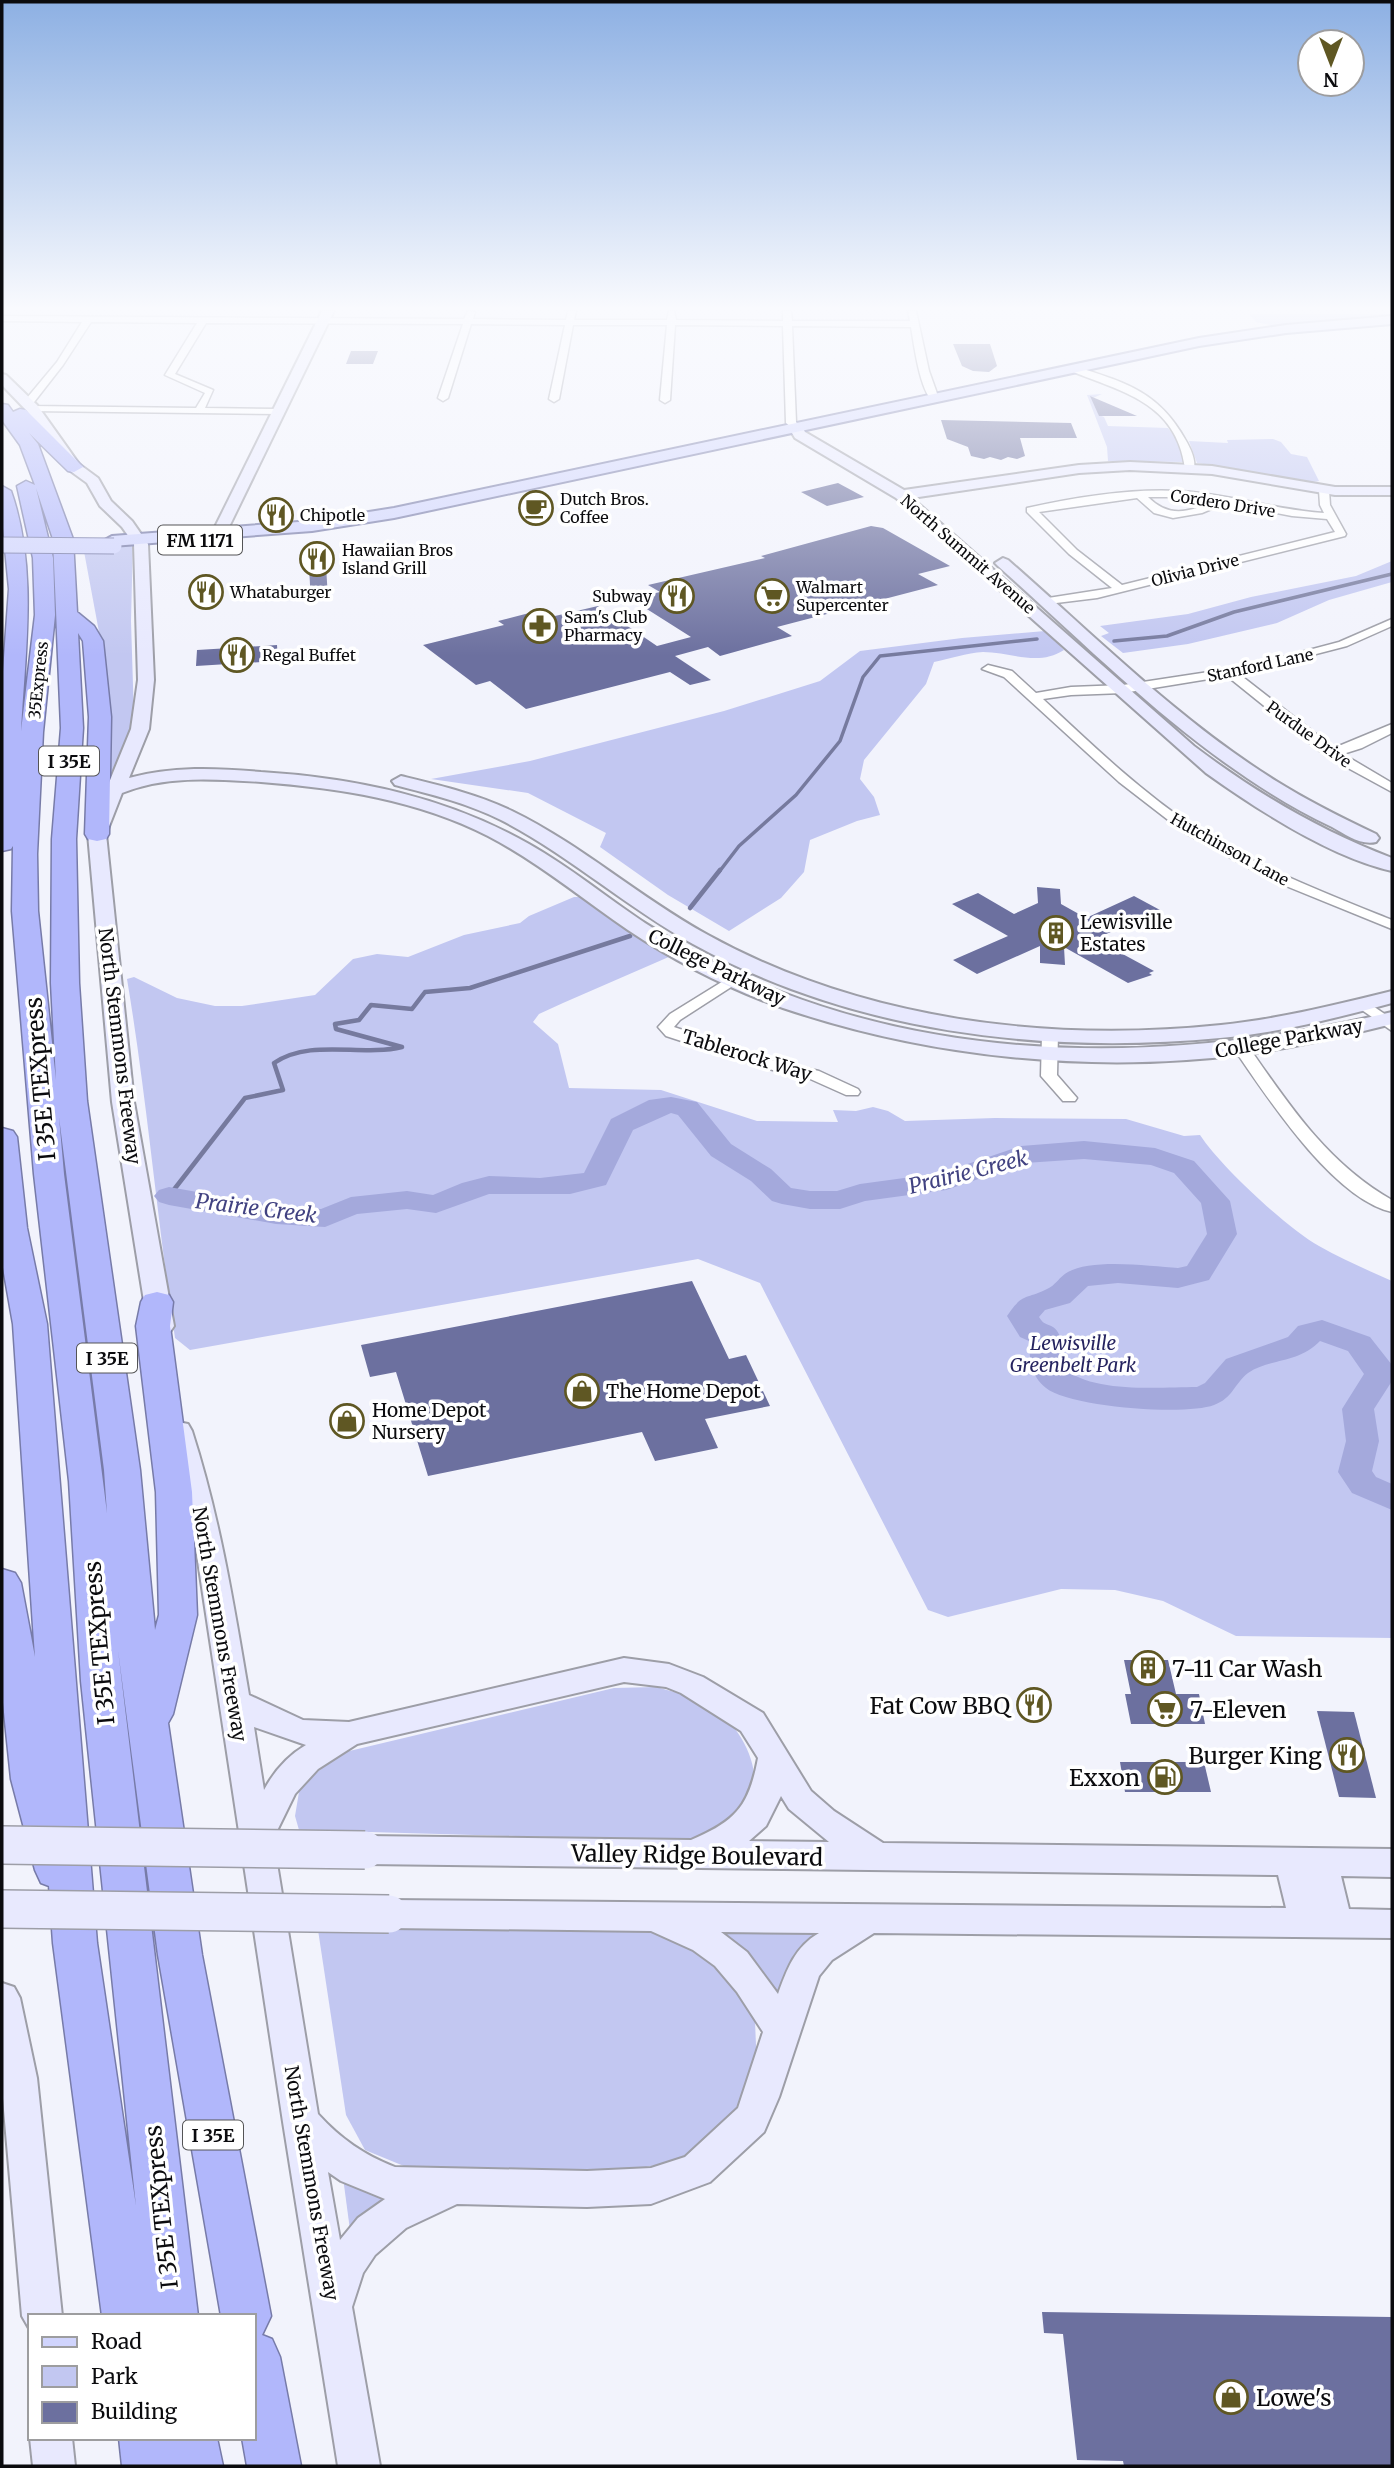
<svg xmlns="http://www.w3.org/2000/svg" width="1394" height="2468" font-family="Merriweather,serif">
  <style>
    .green { fill: #c2c7f1 }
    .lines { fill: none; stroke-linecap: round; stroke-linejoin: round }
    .stream-far1 { stroke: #767a9e; stroke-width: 3.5 }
    .stream { stroke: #767a9e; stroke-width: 4.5 }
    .river { fill: #a4a9dc; fill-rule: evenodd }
    .building { fill: #6c709f }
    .street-casing { stroke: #9d9ea7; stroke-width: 3 }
    .secondary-casing { stroke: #9d9ea7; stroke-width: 4 }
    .primary-casing { stroke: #777ba8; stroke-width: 4 }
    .highway-casing { stroke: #777ba8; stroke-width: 3 }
    .street { fill: #fff; fill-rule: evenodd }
    .secondary { fill: #e8e9fe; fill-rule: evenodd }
    .primary { fill: #d0d4fd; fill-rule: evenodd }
    .highway { fill: #b1b7fb; fill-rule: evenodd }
    .secondary-bridge-casing { stroke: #9d9ea7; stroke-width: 40; stroke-linecap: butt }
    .primary-bridge-casing { stroke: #777ba8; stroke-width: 17; stroke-linecap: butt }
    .secondary-bridge { stroke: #e8e9fe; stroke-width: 37 }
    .primary-bridge { stroke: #d0d4fd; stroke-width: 15 }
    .labels { text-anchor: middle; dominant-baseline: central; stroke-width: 7; stroke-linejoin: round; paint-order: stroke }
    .far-poi-label { font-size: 16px; fill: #0b0b0e; stroke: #fff; text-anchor: start }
    .far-street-label { font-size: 16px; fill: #0b0b0e; stroke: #fff }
    .shield { fill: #fff; stroke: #545456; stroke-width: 2 }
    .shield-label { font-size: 18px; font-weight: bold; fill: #0b0b0e }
    .poi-label { font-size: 19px; fill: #0b0b0e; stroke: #fff; text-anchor: start }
    .street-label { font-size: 19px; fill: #0b0b0e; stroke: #fff }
    .park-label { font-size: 19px; font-style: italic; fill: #262460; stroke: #fff }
    .water-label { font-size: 21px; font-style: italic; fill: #414281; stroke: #fff }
    .near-street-label { font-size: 23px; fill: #0b0b0e; stroke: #fff }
    .near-poi-label { font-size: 23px; fill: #0b0b0e; stroke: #fff; text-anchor: start }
  </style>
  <rect width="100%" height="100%" fill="#f2f3fc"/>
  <g class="green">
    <path d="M1249 314H1392V318L1274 326 1256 322Z"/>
    <path d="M1102 394 1093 398 1099 415 1104 417 1108 426 1168 428 1181 445 1185 462 1108 461 1107 447 1087 395Z"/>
    <path d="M1273 439 1281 442 1291 454 1307 457 1319 481C1298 487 1224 467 1197 463L1189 441 1228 443 1227 440Z"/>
    <path d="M133 540 131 621 134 718 131 733 109 779 107 675 83 546Z"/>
    <path d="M1392 561V582L1329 600 1277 623 1188 644 1123 653 1101 636 1109 633 1100 626 1188 614 1251 597 1356 576Z"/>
    <path d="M1045 631 1064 650C1038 667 1011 652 983 652 967 653 949 659 934 662L926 684 864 760 860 779 874 797 880 815 857 821 810 840 804 872 781 898 729 931 668 895 600 847 606 833 528 793 431 779 530 761 724 711 820 681 860 651 962 638Z"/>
    <path d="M574 897H583L671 956 563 1003 539 1014 533 1022 558 1044 569 1088 661 1090 757 1121 838 1122 833 1110 856 1111 873 1107 888 1111 905 1121 995 1118 1126 1119 1184 1136 1200 1135C1221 1167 1286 1227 1319 1246 1342 1259 1367 1270 1392 1281V1638L1236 1636 1163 1601 1115 1590 1061 1589 948 1617 928 1610 760 1283 698 1259 190 1350 175 1338C157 1219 147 1098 127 979L134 977 177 998 215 1006H242L315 995 353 959 377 954 408 957 464 935 520 923 529 916Z"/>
    <path d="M656 1687C673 1692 696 1696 711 1706 747 1730 773 1787 738 1821 728 1830 707 1835 694 1841L299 1830 295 1816 300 1786 341 1753 614 1688Z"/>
    <path d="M615 1928 674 1935 735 1977 755 2021 757 2070 738 2114 688 2158 628 2171H416L365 2150 346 2115 318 1930Z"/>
    <path d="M723 1930 819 1931 823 1936 780 2002 716 1934Z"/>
    <path d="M342 2170 398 2192 352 2245Z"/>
  </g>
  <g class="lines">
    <g class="stream-far1">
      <path d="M1114 641 1167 636 1234 612 1392 574"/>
      <path d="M719 872 739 846 796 795 840 741 863 677 880 656 1037 639"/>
    </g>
    <g class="stream">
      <path d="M690 908 720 870"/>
      <path d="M169 1196 245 1098 283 1090 274 1063C311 1038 361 1057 402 1047L336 1029 335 1024 359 1020 371 1005 412 1009 425 992 470 988 630 936"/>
    </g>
    <path class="river" d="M671 1097 697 1102 731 1144 771 1169 791 1188 810 1191H837L860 1184 941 1173 1021 1146 1084 1141 1155 1148 1194 1161 1230 1201 1237 1234 1209 1280 1178 1288 1118 1283 1088 1286 1070 1303 1045 1310 1039 1317C1044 1325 1046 1323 1053 1327 1064 1334 1062 1355 1063 1367 1091 1394 1159 1387 1197 1387L1205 1383 1226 1359 1288 1337 1298 1326 1322 1320 1370 1337 1392 1365V1381L1374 1409 1379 1441 1372 1471 1376 1477 1392 1484V1510L1352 1493 1338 1472 1346 1441 1342 1409 1364 1374 1348 1351 1320 1341C1298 1364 1270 1358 1248 1373 1234 1384 1233 1398 1214 1405 1186 1416 1069 1407 1046 1388 1030 1375 1030 1360 1029 1341L1020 1337 1007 1316C1023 1292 1025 1300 1047 1289 1055 1286 1060 1276 1068 1272 1092 1258 1151 1266 1178 1268L1187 1266 1207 1234 1201 1203 1174 1173 1151 1165 1084 1159 1025 1163 946 1190 865 1201 840 1209H810L782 1204 772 1201 751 1181 711 1156 678 1115 671 1113 633 1130 606 1185 570 1194H489L436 1213 407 1209 357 1214 325 1227 276 1224 169 1205 159 1202 154 1196 159 1190 169 1187 276 1206 321 1209 351 1197 407 1191 433 1195 462 1183 489 1176 540 1178 584 1173 611 1119 649 1100Z"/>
  </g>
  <g class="building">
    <path d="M953 344H990L997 366 989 372 973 371 962 366Z"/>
    <path d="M351 351H378L373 364H346Z"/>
    <path d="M1090 396 1137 416H1099Z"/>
    <path d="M941 420 1071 423 1077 438H1020L1025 456 1017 459 1008 457 1001 460 990 457 984 459 971 456 968 447 947 439Z"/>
    <path d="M838 483 864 497 827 506 801 492Z"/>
    <path d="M871 526 883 528 950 566 918 574 938 585 777 627 792 636 720 656 708 647 675 656 711 680 690 685 670 672 526 709 490 681 476 685 423 645 504 625 498 621 533 612 542 619 598 606 657 646 691 637 631 599 660 592 648 585 765 558 761 556Z"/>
    <path d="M325 549 328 598 311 602 308 550Z"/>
    <path d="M246 642V647L277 645 278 661 196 666 197 650 230 648V643Z"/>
    <path d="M1037 887 1060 889 1061 904 1086 918 1134 896 1160 910 1095 939 1154 971 1149 973 1152 975 1128 983 1064 947 1065 965 1040 963V946L977 974 953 960 1008 936 952 904 978 893 1014 914 1038 903Z"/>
    <path d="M692 1281 729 1359 746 1355 770 1406 705 1419 718 1448 655 1461 642 1432 428 1476 396 1372 370 1377 361 1345Z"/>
    <path d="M1124 1660H1168L1176 1694H1199L1205 1724H1131L1125 1694H1131Z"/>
    <path d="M1317 1711 1354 1712 1376 1798 1339 1797Z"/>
    <path d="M1120 1762H1204L1211 1792H1125Z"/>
    <path d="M1042 2312 1392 2317V2466H1124L1123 2461 1077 2460 1063 2334 1044 2333Z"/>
  </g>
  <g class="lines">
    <g class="street-casing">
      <g id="street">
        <path d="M468 311 475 312 473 319 566 320 568 311H576L574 320H667L669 311H674L676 320 783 321V311H791L792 321H910L908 311H916L929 371 939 399 934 402C920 393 914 344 911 327L792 326 796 422 801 428 796 431 786 423 783 326 675 325 670 400 665 403 660 400 667 325H573L559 399 554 402 549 399 565 325 471 324 448 398 443 401 438 398 463 324 206 323 175 374 213 390 205 408 278 409 281 410V414L32 411 22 404 57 362 82 322 2 321V316L464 319ZM91 322 197 323 165 375 205 393 196 408 31 406 63 365Z"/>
        <path d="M1074 366C1124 382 1158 391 1185 439 1191 449 1196 460 1194 470L1185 468C1176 402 1122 392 1071 371L1070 369Z"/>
        <path d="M1324 487 1329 490 1330 505 1346 534 1345 536 1097 598 1048 604 1042 601 1048 598 1112 588 1069 554 1027 512V508C1076 497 1131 488 1181 491 1229 494 1276 510 1324 513L1320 505 1319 490ZM1148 497H1181L1215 502C1189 511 1170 519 1148 497ZM1137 498 1154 513 1173 518 1202 513 1226 503 1292 516 1327 519 1335 532 1122 585 1077 550 1039 512Z"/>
        <path d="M1392 619V626L1347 646 1239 674 1334 748 1392 724V733L1362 748 1343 754 1392 783V792L1326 756 1227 676 1123 693 1071 695 1043 699C1091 744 1139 790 1194 827 1255 866 1325 893 1392 920V929L1269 879 1185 833 1119 782 1004 677 982 669 988 665 1012 671 1036 693 1071 687 1123 685 1248 666 1339 642Z"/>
        <path d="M754 962 759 963 761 966 759 969 680 1020 674 1027 774 1061 819 1071 858 1089 860 1092 858 1095H846L808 1078 764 1068 666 1036 658 1027 670 1014Z"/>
        <path d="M1364 1000 1392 1019V1031L1359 1008 1356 1005Z"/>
        <path d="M1050 1029 1058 1034 1057 1075 1077 1098 1075 1101H1063L1041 1076 1042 1034Z"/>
        <path d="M1242 1044 1248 1046C1289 1105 1328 1164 1392 1200V1212C1333 1199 1267 1097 1234 1049Z"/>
      </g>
    </g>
    <g class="secondary-casing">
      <g id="secondary">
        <path d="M322 311H334L227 531 220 535 215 534 213 531Z"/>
        <path d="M2 374 6 375 37 405 79 464 98 478 111 501 132 521 148 544 154 680 149 729 129 778C172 766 217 768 261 772 355 778 447 797 529 844 570 867 606 897 645 923 688 951 734 974 781 992 975 1067 1193 1060 1392 1012V1024C1344 1036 1297 1047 1248 1054 1094 1074 930 1058 783 1008 729 989 676 962 628 930 581 898 538 862 488 836 418 800 339 788 261 782 214 779 166 775 122 793L106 834 134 1102 174 1326 170 1332 161 1334 152 1332 148 1326 112 1102 88 834 131 729 138 680 134 544 122 527 100 506 87 483 69 470 27 411 2 385Z"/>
        <path d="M796 424 801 425 805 432 904 490 1079 465 1130 462 1212 466 1335 487H1392V495H1335L1212 474 1130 470 1079 473 912 498 1194 746C1256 793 1320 831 1392 858V871C1330 857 1258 810 1206 773L896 498 795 438 789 428Z"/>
        <path d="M1003 558 1008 560C1095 636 1178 720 1276 781 1308 801 1342 818 1376 834L1379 838 1376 842C1361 846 1345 834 1332 827 1204 766 1102 659 998 566L995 563Z"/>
        <path d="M401 776C438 785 477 794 512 811 582 845 640 898 708 935 862 1020 1048 1043 1221 1025 1279 1019 1335 1005 1392 991V1003C1336 1018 1279 1033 1220 1038 1043 1055 851 1032 693 944 626 907 569 855 501 820 467 803 430 794 395 785L392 781Z"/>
        <path d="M178 1422 188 1424 192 1431C220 1518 234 1606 249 1695L303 1720 349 1722 624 1658 669 1664 703 1677 763 1713 811 1791 834 1811 883 1843 1392 1849V1877L1341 1876 1349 1909 1392 1910V1938L874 1933 832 1960 819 1976 779 2097 764 2132 710 2182 651 2204 587 2207 457 2204 406 2228 375 2255 363 2273 352 2307 380 2466H338L283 2122 196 1548 181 1483 164 1431 168 1424ZM624 1682 666 1687 681 1693 741 1731 758 1758C749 1806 736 1821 691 1840L365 1836 353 1840 349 1850 353 1860 365 1864 1278 1875 1286 1908 389 1900 377 1904 372 1914 377 1924 389 1928 651 1931 693 1950 715 1966 737 1992 763 2032 738 2108 685 2157 651 2168 587 2171 395 2167C364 2155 341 2139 318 2114L273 1839 295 1794 318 1769 357 1744ZM254 1727 306 1745C289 1755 274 1771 264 1790ZM781 1796 789 1809 829 1842 749 1841 766 1826ZM721 1932 819 1933C795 1947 787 1969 778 1994L747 1952ZM328 2172 341 2181 385 2199 358 2218 340 2240Z"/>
        <path d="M2 1983 14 1987 20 1998 37 2078 62 2316H30V2330L22 2316 2 2087Z"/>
        <path d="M30 2438H72L75 2466H33Z"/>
      </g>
    </g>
    <g class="primary-casing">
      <path id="primary" d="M1392 316V324L1286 333 1199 346 394 518 312 531 112 546 103 541 112 536 312 521 394 508 1199 338 1286 325Z"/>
    </g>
    <g class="highway-casing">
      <g id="highway">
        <path d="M2 404 8 405 13 412 20 409 26 410 83 467 74 472 68 471 29 433 38 444 73 539 77 612 94 626 103 641 111 717 109 834 106 839 97 841 88 839 85 834 89 717 83 641 78 633 83 728 76 839 79 983 87 1101 140 1470 155 1630 159 1615 156 1492 136 1326 141 1302 145 1295 157 1292 169 1295 173 1302 170 1326 192 1492 197 1615 173 1714 168 1723 202 1955 271 2316 262 2335 272 2339 280 2357 301 2466H247L242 2438H254V2316H221L158 1955 118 1650 198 2316H102L53 1943 49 1886 41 1883 35 1870 11 1779 2 1693V1569L15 1573 21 1583 35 1657 13 1324 2 1262V1128L13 1131 17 1137 27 1228 47 1324 97 1943 136 2206 81 1681 69 1481 34 1174 12 911 13 846 11 849 2 851V685L9 589 2 518V486L11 491C38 568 25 651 21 731L35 615 33 558 17 486 26 481 35 485 20 445 2 420ZM36 488 53 539 61 728 52 839 51 983 56 1080 38 911 37 854 43 732 55 615 53 558ZM59 1117 104 1470 107 1513 64 1174Z"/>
        <path d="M119 2438H217L223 2466H122Z"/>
      </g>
    </g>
    <use href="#street" class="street"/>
    <use href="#secondary" class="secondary"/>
    <use href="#primary" class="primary"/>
    <use href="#highway" class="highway"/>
    <g class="secondary-bridge-casing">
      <g id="secondary-bridge">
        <path d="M2 1845 365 1850"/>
        <path d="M2 1909 389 1914"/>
      </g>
    </g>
    <g class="primary-bridge-casing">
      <path id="primary-bridge" d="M2 545 114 546"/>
    </g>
    <use href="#secondary-bridge" class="secondary-bridge"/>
    <use href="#primary-bridge" class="primary-bridge"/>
  </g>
  <linearGradient id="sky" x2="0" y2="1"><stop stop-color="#8db0e3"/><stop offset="0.47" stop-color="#f9fafe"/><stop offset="1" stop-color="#f9fafe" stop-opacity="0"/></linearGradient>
  <rect width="1394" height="656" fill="url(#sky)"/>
  <defs>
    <g id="cafe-ring" transform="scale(1.75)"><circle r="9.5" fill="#fff" stroke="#5f5723" stroke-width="1.5"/><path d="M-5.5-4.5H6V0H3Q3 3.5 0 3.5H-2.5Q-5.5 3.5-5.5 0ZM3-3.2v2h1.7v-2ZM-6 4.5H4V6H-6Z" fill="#5f5723"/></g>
    <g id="restaurant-ring" transform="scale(1.75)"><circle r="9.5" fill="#fff" stroke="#5f5723" stroke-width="1.5"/><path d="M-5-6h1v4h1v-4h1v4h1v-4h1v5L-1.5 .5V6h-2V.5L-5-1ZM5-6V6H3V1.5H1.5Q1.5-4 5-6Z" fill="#5f5723"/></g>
    <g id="supermarket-ring" transform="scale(1.75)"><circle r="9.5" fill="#fff" stroke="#5f5723" stroke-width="1.5"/><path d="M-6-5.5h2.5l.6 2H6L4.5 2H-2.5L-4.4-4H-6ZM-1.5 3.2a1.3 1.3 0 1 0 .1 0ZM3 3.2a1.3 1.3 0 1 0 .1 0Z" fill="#5f5723"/></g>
    <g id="pharmacy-ring" transform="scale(1.75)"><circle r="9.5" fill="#fff" stroke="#5f5723" stroke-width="1.5"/><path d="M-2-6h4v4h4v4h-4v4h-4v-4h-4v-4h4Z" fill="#5f5723"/></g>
    <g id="building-ring" transform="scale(1.75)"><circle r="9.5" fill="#fff" stroke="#5f5723" stroke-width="1.5"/><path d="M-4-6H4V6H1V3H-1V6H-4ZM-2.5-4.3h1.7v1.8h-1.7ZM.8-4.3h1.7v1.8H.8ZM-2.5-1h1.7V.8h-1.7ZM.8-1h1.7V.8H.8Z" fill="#5f5723"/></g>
    <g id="shop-ring" transform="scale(1.75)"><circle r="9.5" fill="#fff" stroke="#5f5723" stroke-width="1.5"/><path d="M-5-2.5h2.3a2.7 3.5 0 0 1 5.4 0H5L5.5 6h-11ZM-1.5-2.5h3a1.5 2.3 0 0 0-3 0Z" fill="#5f5723"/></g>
    <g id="fuel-ring" transform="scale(1.75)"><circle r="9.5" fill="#fff" stroke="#5f5723" stroke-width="1.5"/><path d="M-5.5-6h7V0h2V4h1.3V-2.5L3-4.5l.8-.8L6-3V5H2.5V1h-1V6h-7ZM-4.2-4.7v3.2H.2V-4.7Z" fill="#5f5723"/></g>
  </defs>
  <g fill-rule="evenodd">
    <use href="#cafe-ring" x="536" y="508"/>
    <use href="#restaurant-ring" x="276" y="515"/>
    <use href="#restaurant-ring" x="317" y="559"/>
    <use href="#restaurant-ring" x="206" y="592"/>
    <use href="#restaurant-ring" x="677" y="596"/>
    <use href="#supermarket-ring" x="772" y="596"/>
    <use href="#pharmacy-ring" x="540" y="626"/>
    <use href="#restaurant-ring" x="237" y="655"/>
    <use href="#building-ring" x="1056" y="933"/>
    <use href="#shop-ring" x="582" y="1391"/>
    <use href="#shop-ring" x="347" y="1421"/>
    <use href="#building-ring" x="1148" y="1668"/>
    <use href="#restaurant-ring" x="1034" y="1705"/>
    <use href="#supermarket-ring" x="1165" y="1709"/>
    <use href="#restaurant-ring" x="1347" y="1755"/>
    <use href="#fuel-ring" x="1165" y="1777"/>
    <use href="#shop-ring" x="1231" y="2397"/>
  </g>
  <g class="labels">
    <g class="far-poi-label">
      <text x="560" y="499">Dutch Bros.<tspan x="560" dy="18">Coffee</tspan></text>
      <text x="300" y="515">Chipotle</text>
      <text x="342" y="550">Hawaiian Bros<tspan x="342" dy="18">Island Grill</tspan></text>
      <text x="796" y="587">Walmart<tspan x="796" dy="18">Supercenter</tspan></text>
      <text x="230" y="592">Whataburger</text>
      <text x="652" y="596" text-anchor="end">Subway</text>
      <text x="564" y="617">Sam's Club<tspan x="564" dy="18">Pharmacy</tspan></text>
      <text x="262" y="655">Regal Buffet</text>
    </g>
    <g class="far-street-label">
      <text transform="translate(1223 503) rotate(9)">Cordero Drive</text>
      <text transform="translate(968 554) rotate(41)">North Summit Avenue</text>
      <text transform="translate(1195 570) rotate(-14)">Olivia Drive</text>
      <text transform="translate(1260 665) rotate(-12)">Stanford Lane</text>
      <text transform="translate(38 680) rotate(-84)">35Express</text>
      <text transform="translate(1309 734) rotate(36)">Purdue Drive</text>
      <text transform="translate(1230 849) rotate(29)">Hutchinson Lane</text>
    </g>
    <g class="shield">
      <rect x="158" y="525.5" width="84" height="29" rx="5"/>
      <rect x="39" y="746.5" width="60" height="29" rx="5"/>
      <rect x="77" y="1343.5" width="60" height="29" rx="5"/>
      <rect x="183" y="2120.5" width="60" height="29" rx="5"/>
    </g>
    <g class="shield-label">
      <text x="200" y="540">FM 1171</text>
      <text x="69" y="761">I 35E</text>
      <text x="107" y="1358">I 35E</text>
      <text x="213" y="2135">I 35E</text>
    </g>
    <g class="poi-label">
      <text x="1080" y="922">Lewisville<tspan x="1080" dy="22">Estates</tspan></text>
      <text x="606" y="1391">The Home Depot</text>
      <text x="372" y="1410">Home Depot<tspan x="372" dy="22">Nursery</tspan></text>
    </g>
    <g class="street-label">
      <text transform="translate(717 967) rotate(26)">College Parkway</text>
      <text transform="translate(1289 1038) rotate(-10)">College Parkway</text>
      <text transform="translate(120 1046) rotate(83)">North Stemmons Freeway</text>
      <text transform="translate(747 1055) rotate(17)">Tablerock Way</text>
      <text transform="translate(220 1624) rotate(80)">North Stemmons Freeway</text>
      <text transform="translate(312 2183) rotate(80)">North Stemmons Freeway</text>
    </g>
    <g class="park-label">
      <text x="1073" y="1343">Lewisville<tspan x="1073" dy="22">Greenbelt Park</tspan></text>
    </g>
    <g class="water-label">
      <text transform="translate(968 1172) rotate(-14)">Prairie Creek</text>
      <text transform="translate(256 1208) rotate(7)">Prairie Creek</text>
    </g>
    <g class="near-street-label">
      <text transform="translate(40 1079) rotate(-95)">I 35E TEXpress</text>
      <text transform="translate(99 1643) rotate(-95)">I 35E TEXpress</text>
      <text transform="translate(697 1855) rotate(1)">Valley Ridge Boulevard</text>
      <text transform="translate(161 2207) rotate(-96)">I 35E TEXpress</text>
    </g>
    <g class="near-poi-label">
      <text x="1172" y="1668">7-11 Car Wash</text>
      <text x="1010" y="1705" text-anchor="end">Fat Cow BBQ</text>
      <text x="1190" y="1709">7-Eleven</text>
      <text x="1322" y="1755" text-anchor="end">Burger King</text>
      <text x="1140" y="1777" text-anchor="end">Exxon</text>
      <text x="1256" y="2397">Lowe's</text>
    </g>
  </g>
  <rect width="1394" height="2468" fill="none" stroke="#0b0b0e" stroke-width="7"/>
  <rect x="28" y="2314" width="228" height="126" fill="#ffffff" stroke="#9d9d9f" stroke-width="2"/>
  <rect x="42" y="2337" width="35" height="10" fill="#d0d4fd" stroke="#9d9d9f" stroke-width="2"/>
  <text x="91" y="2349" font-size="21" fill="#0b0b0e">Road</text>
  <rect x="42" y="2366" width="35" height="21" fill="#c2c7f1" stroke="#9d9d9f" stroke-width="2"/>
  <text x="91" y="2384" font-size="21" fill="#0b0b0e">Park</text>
  <rect x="42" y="2402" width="35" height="21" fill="#6c709f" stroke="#9d9d9f" stroke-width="2"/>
  <text x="91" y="2419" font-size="21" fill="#0b0b0e">Building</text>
  <g transform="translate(1331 63) rotate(180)"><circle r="33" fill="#ffffff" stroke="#9d9d9f" stroke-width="2"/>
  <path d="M0-5L12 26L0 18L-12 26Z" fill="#5f5723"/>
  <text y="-10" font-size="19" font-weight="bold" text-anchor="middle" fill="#0b0b0e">N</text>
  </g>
</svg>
